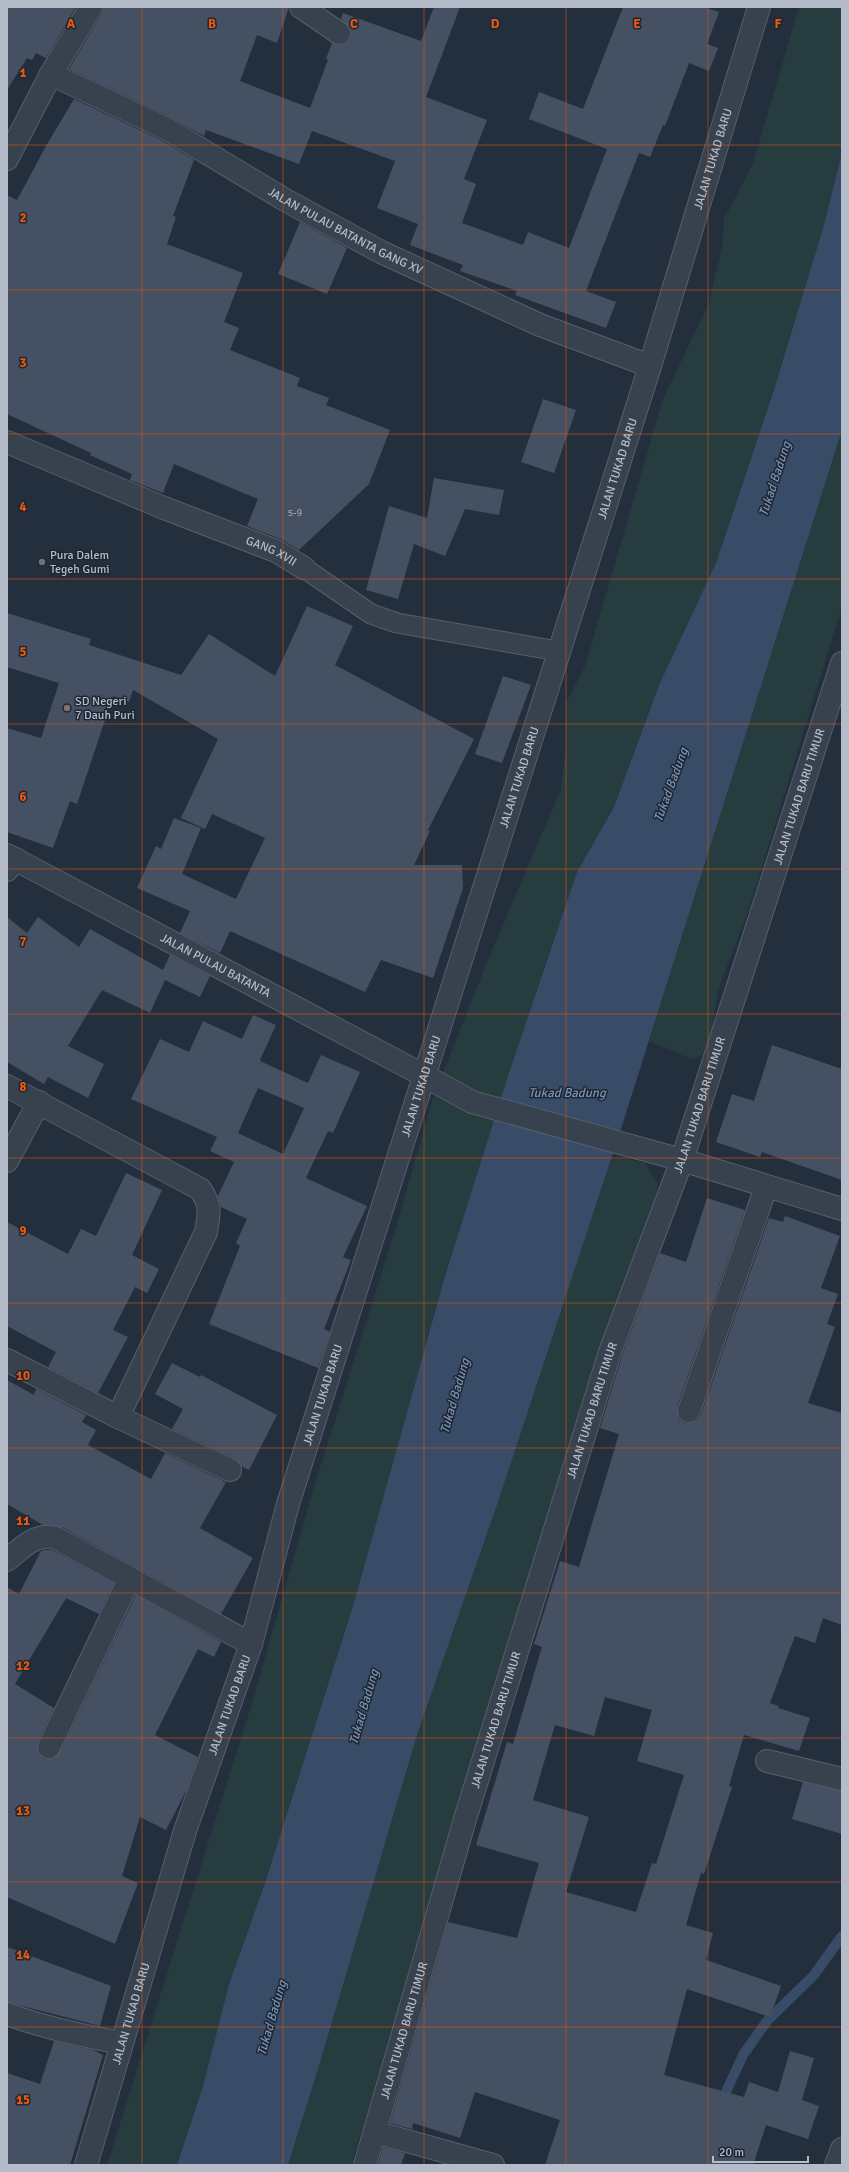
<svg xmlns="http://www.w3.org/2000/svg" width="849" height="2172" font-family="Signika,sans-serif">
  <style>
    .green { fill: #263c3f }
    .water { fill: #394c67 }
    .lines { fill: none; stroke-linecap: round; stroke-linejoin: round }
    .stream { stroke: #394c67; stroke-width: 10 }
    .building { fill: #455162; fill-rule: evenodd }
    .service-casing { stroke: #565f6c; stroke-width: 21 }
    .minor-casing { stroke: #565f6c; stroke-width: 24 }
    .tertiary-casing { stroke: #565f6c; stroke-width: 24 }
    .service { stroke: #38414e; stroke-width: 19 }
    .minor { stroke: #38414e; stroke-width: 22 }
    .tertiary { stroke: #38414e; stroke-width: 22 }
    .grid { fill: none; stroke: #e8590c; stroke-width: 1; stroke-opacity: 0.55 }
    .worship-dot { fill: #6b7280; stroke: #1d2633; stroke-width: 1.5 }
    .education-dot { fill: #8d6e63; stroke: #1d2633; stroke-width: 1.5 }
    .labels { text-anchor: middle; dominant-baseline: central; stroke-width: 3; stroke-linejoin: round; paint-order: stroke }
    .number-label { font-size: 10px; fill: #98a1af }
    .street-label { font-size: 12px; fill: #b4bcc9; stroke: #1d2633 }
    .poi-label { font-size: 12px; fill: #b4bcc9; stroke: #1d2633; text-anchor: start }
    .water-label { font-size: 13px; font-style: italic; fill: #7c92b1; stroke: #1d2633 }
    .grid-label { font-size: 13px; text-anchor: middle; font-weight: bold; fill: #e8590c; stroke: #1d2633; stroke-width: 3; stroke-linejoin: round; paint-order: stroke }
  </style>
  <rect width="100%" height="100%" fill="#242f3e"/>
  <g class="green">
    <path d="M799 7H842V153L824 225 772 396 716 563 659 685 614 807 577 872 536 993 445 1276 353 1606 265 1883 229 1984 203 2086 177 2165H107L252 1703 314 1487 394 1234 433 1098 490 955 561 789 566 746V703L585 666 663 399 709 303 722 247 724 219 752 166Z"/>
    <path d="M842 430V607L749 909 718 990 708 1053 691 1059 649 1041Z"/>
    <path d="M611 1159H627L645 1163 658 1184 657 1192 599 1350 550 1524 442 1857 379 2076 351 2165H288L319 2066 418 1732 497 1505Z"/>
  </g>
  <path class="water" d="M842 153V430L620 1132 497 1505 418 1732 319 2066 288 2165H177L203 2086 229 1984 265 1883 353 1606 445 1276 508 1076 577 872 614 807 659 685 716 563 772 396 824 225Z"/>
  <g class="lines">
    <path class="stream" d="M720 2105 743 2055 767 2021 814 1975 842 1936"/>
  </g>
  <g class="building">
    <path d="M7 7H76L46 58 36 53 32 60 27 58 7 90Z"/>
    <path d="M103 7H289L277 43 257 35 240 81 310 108 328 60 326 59 332 43 338 45 344 44 349 40 351 34 350 27 341 19 343 13 421 41 434 7H460L426 97 487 120 464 179 476 184 462 223 523 245 528 232 569 248 607 149 529 119 539 92 583 109 623 7H704L719 12 707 44 718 48 709 71 689 63 665 126 663 125 650 157 639 153 586 291 616 302 606 328 515 295 517 291 460 271 463 265 410 245 418 224 377 208 395 161 312 131 299 164 206 130 204 136 172 118 69 69 102 13Z"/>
    <path d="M74 99 161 140 194 160 173 216 176 217 167 244 243 273 224 322 239 328 230 350 300 378 297 386 329 398 326 405 390 430 369 484 299 550 281 539 247 526 258 499 174 464 163 493 130 480 132 474 90 455 91 453 7 414V195L17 200 46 146Z"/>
    <path d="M300 222 347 248 327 294 278 274Z"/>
    <path d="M543 399 576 410 554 473 521 462Z"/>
    <path d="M434 478 504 490 499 515 465 509 445 556 414 544 398 599 366 590 389 506 427 518Z"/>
    <path d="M307 606 353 626 335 665 474 739 428 830 430 831 414 865H462L463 888 433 978 381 960 365 992 230 931 220 953 180 933 190 911 137 888 156 846 161 849 174 818 201 828 182 874 236 899 265 838 212 814 205 829 181 818 218 739 133 690 129 702 113 696 77 804 70 801 53 848 7 832V728L41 738 59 683 7 667V613L91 639 89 645 181 675 209 634 275 676Z"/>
    <path d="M503 676 531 685 502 763 475 754Z"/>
    <path d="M7 917 27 933 38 917 79 947 90 929 163 970 170 955 210 976 200 997 165 980 150 1013 102 990 68 1046 104 1064 88 1098 48 1077 44 1084 7 1062Z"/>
    <path d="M253 1015 276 1025 260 1060 262 1062 308 1083 321 1055 360 1072 333 1133 328 1131 306 1178 367 1206 343 1257 351 1260 324 1329 330 1332 318 1368 209 1324 240 1246 236 1243 247 1219 221 1207 218 1196 234 1162 210 1151 217 1137 131 1099 160 1039 189 1052 203 1021 242 1039ZM258 1088 304 1108 283 1154 238 1133Z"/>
    <path d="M772 1045 842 1069V1180L762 1152 760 1157 716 1142 732 1094 754 1101Z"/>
    <path d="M126 1173 162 1190 132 1255 159 1269 147 1293 135 1287 113 1330 128 1337 98 1393 48 1367 56 1352 7 1326V1222L68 1254 81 1229 96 1236Z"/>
    <path d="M707 1198 745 1210 677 1407V1413L679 1419 685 1423 697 1421 701 1415 769 1218 783 1222 785 1216 840 1236 821 1288 838 1294 827 1324 835 1327 808 1403 842 1413V1625L823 1618 815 1643 795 1636 770 1703 779 1706 778 1708 810 1718 799 1751 744 1735 729 1786 732 1787 704 1874 701 1873 686 1925 713 1933 706 1960 781 1986 770 2017 687 1989 664 2075 744 2097 749 2082 778 2092 790 2051 814 2058 802 2100 819 2106 808 2139 766 2125 753 2165H545L560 2120 475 2092 460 2138 413 2123 412 2129 390 2123 448 1922 517 1938 539 1863 476 1845 507 1742 513 1744 542 1647 534 1644 560 1561 579 1567 619 1434 600 1428 622 1356 660 1253 686 1262ZM605 1697 652 1710 637 1761 684 1775 656 1864 652 1863 636 1912 566 1892 589 1817 533 1800 555 1725 594 1736Z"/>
    <path d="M172 1363 200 1377 201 1375 277 1415 249 1470 241 1466 235 1459 172 1429 183 1409 155 1394Z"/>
    <path d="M7 1380 34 1395 36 1389 86 1415 82 1422 96 1430 88 1445 151 1479 165 1453 226 1482 200 1528 253 1558 221 1614 62 1527 43 1525 7 1504Z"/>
    <path d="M44 1550H52L114 1583 99 1614 66 1598 15 1684 54 1708 38 1742 37 1748 43 1758 50 1759 56 1757 60 1752 136 1595 221 1642 214 1657 198 1649 155 1735 198 1757 187 1789 166 1830 140 1817 122 1876 138 1883 115 1944 7 1897V1587L19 1594 41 1551Z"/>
    <path d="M803 1782 842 1791V1834L792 1819Z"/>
    <path d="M7 1947 111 1986 100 2026 7 2002Z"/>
    <path d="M54 2041 93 2050 103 2055 70 2165H7V2073L40 2084Z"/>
    <path d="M383 2147 405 2153 401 2165H378Z"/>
  </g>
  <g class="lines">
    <g class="service-casing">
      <path id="service" d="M304 568 371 614 397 623 558 651"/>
    </g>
    <g class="minor-casing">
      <g id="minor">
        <path d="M301 7 339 33"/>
        <path id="s1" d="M51 74 167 129 287 201 381 252 540 325 650 366"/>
        <path id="s2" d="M7 442 164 508 276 551 304 568"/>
        <path d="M7 870 16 859"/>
        <path d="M425 1076 472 1102 682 1160 842 1209"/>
        <path d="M7 1086 200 1189C212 1206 209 1213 206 1232L118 1417"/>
        <path d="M7 1161 39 1102"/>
        <path d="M7 1360 118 1417 230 1470"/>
        <path d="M689 1411 766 1187"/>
        <path d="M7 1560C22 1548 36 1532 56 1538L251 1644"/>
        <path d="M49 1747 130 1578"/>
        <path d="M767 1761 842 1779"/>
        <path d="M7 2014C45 2028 83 2036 122 2043"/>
        <path d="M375 2132 493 2165"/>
        <path id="s3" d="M365 2165 466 1816 610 1352 682 1160 842 663"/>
      </g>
    </g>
    <g class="tertiary-casing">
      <g id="tertiary">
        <path d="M7 159 51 74 91 7"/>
        <path id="s4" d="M7 855 425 1076"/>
        <path id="s5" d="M86 2165 185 1831 251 1644 288 1504 650 366 759 7"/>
        <path d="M836 2165 842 2149"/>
      </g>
    </g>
    <use href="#service" class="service"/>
    <use href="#minor" class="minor"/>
    <use href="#tertiary" class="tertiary"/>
  </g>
  <path class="grid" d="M142 7V2165M283 7V2165M424 7V2165M566 7V2165M708 7V2165M7 145H842M7 290H842M7 434H842M7 579H842M7 724H842M7 869H842M7 1014H842M7 1158H842M7 1303H842M7 1448H842M7 1593H842M7 1738H842M7 1882H842M7 2027H842"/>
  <circle class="worship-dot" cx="42" cy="562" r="4"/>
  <circle class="education-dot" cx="67" cy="708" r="4"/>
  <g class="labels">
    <g class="number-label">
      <text x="295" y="513">5-9</text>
    </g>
    <g class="street-label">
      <text stroke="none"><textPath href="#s5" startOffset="2102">JALAN TUKAD BARU</textPath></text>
      <text stroke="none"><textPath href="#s1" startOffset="334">JALAN PULAU BATANTA GANG XV</textPath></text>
      <text stroke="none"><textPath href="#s5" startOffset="1778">JALAN TUKAD BARU</textPath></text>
      <text stroke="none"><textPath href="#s2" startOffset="286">GANG XVII</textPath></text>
      <text stroke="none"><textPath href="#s5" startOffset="1454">JALAN TUKAD BARU</textPath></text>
      <text stroke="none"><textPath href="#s3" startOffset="1436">JALAN TUKAD BARU TIMUR</textPath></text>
      <text stroke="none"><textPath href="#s4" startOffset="236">JALAN PULAU BATANTA</textPath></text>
      <text stroke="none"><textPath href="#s5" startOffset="1130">JALAN TUKAD BARU</textPath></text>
      <text stroke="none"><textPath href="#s3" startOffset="1112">JALAN TUKAD BARU TIMUR</textPath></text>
      <text stroke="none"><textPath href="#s5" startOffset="806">JALAN TUKAD BARU</textPath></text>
      <text stroke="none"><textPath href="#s3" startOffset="788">JALAN TUKAD BARU TIMUR</textPath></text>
      <text stroke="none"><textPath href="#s5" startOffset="482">JALAN TUKAD BARU</textPath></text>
      <text stroke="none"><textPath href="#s3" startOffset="464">JALAN TUKAD BARU TIMUR</textPath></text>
      <text stroke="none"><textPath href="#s5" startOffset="158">JALAN TUKAD BARU</textPath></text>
      <text stroke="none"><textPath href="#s3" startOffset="140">JALAN TUKAD BARU TIMUR</textPath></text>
    </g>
    <g class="poi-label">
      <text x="50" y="555">Pura Dalem<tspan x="50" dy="14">Tegeh Gumi</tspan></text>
      <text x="75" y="701">SD Negeri<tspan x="75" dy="14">7 Dauh Puri</tspan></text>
    </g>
    <g class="water-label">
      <text transform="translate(775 479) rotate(-72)">Tukad Badung</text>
      <text transform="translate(671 785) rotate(-70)">Tukad Badung</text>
      <text x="567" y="1093">Tukad Badung</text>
      <text transform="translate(455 1396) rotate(-74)">Tukad Badung</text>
      <text transform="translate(364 1707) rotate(-74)">Tukad Badung</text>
      <text transform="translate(272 2018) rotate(-74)">Tukad Badung</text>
    </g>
  </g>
  <g class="grid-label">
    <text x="71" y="28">A</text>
    <text x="212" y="28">B</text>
    <text x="354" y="28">C</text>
    <text x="495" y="28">D</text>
    <text x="637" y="28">E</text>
    <text x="778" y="28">F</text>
    <text x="23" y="77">1</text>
    <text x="23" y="222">2</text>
    <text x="23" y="367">3</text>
    <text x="23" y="511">4</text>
    <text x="23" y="656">5</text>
    <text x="23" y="801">6</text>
    <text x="23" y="946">7</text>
    <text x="23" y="1091">8</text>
    <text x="23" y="1235">9</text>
    <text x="23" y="1380">10</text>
    <text x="23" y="1525">11</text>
    <text x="23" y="1670">12</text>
    <text x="23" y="1815">13</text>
    <text x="23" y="1959">14</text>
    <text x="23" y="2104">15</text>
  </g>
  <rect width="849" height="2172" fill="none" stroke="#b4bcc9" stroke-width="16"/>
  <path d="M713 2156v6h95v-6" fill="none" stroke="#b4bcc9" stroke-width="2"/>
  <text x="719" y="2156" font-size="12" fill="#b4bcc9" stroke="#1d2633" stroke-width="3" paint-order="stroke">20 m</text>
</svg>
